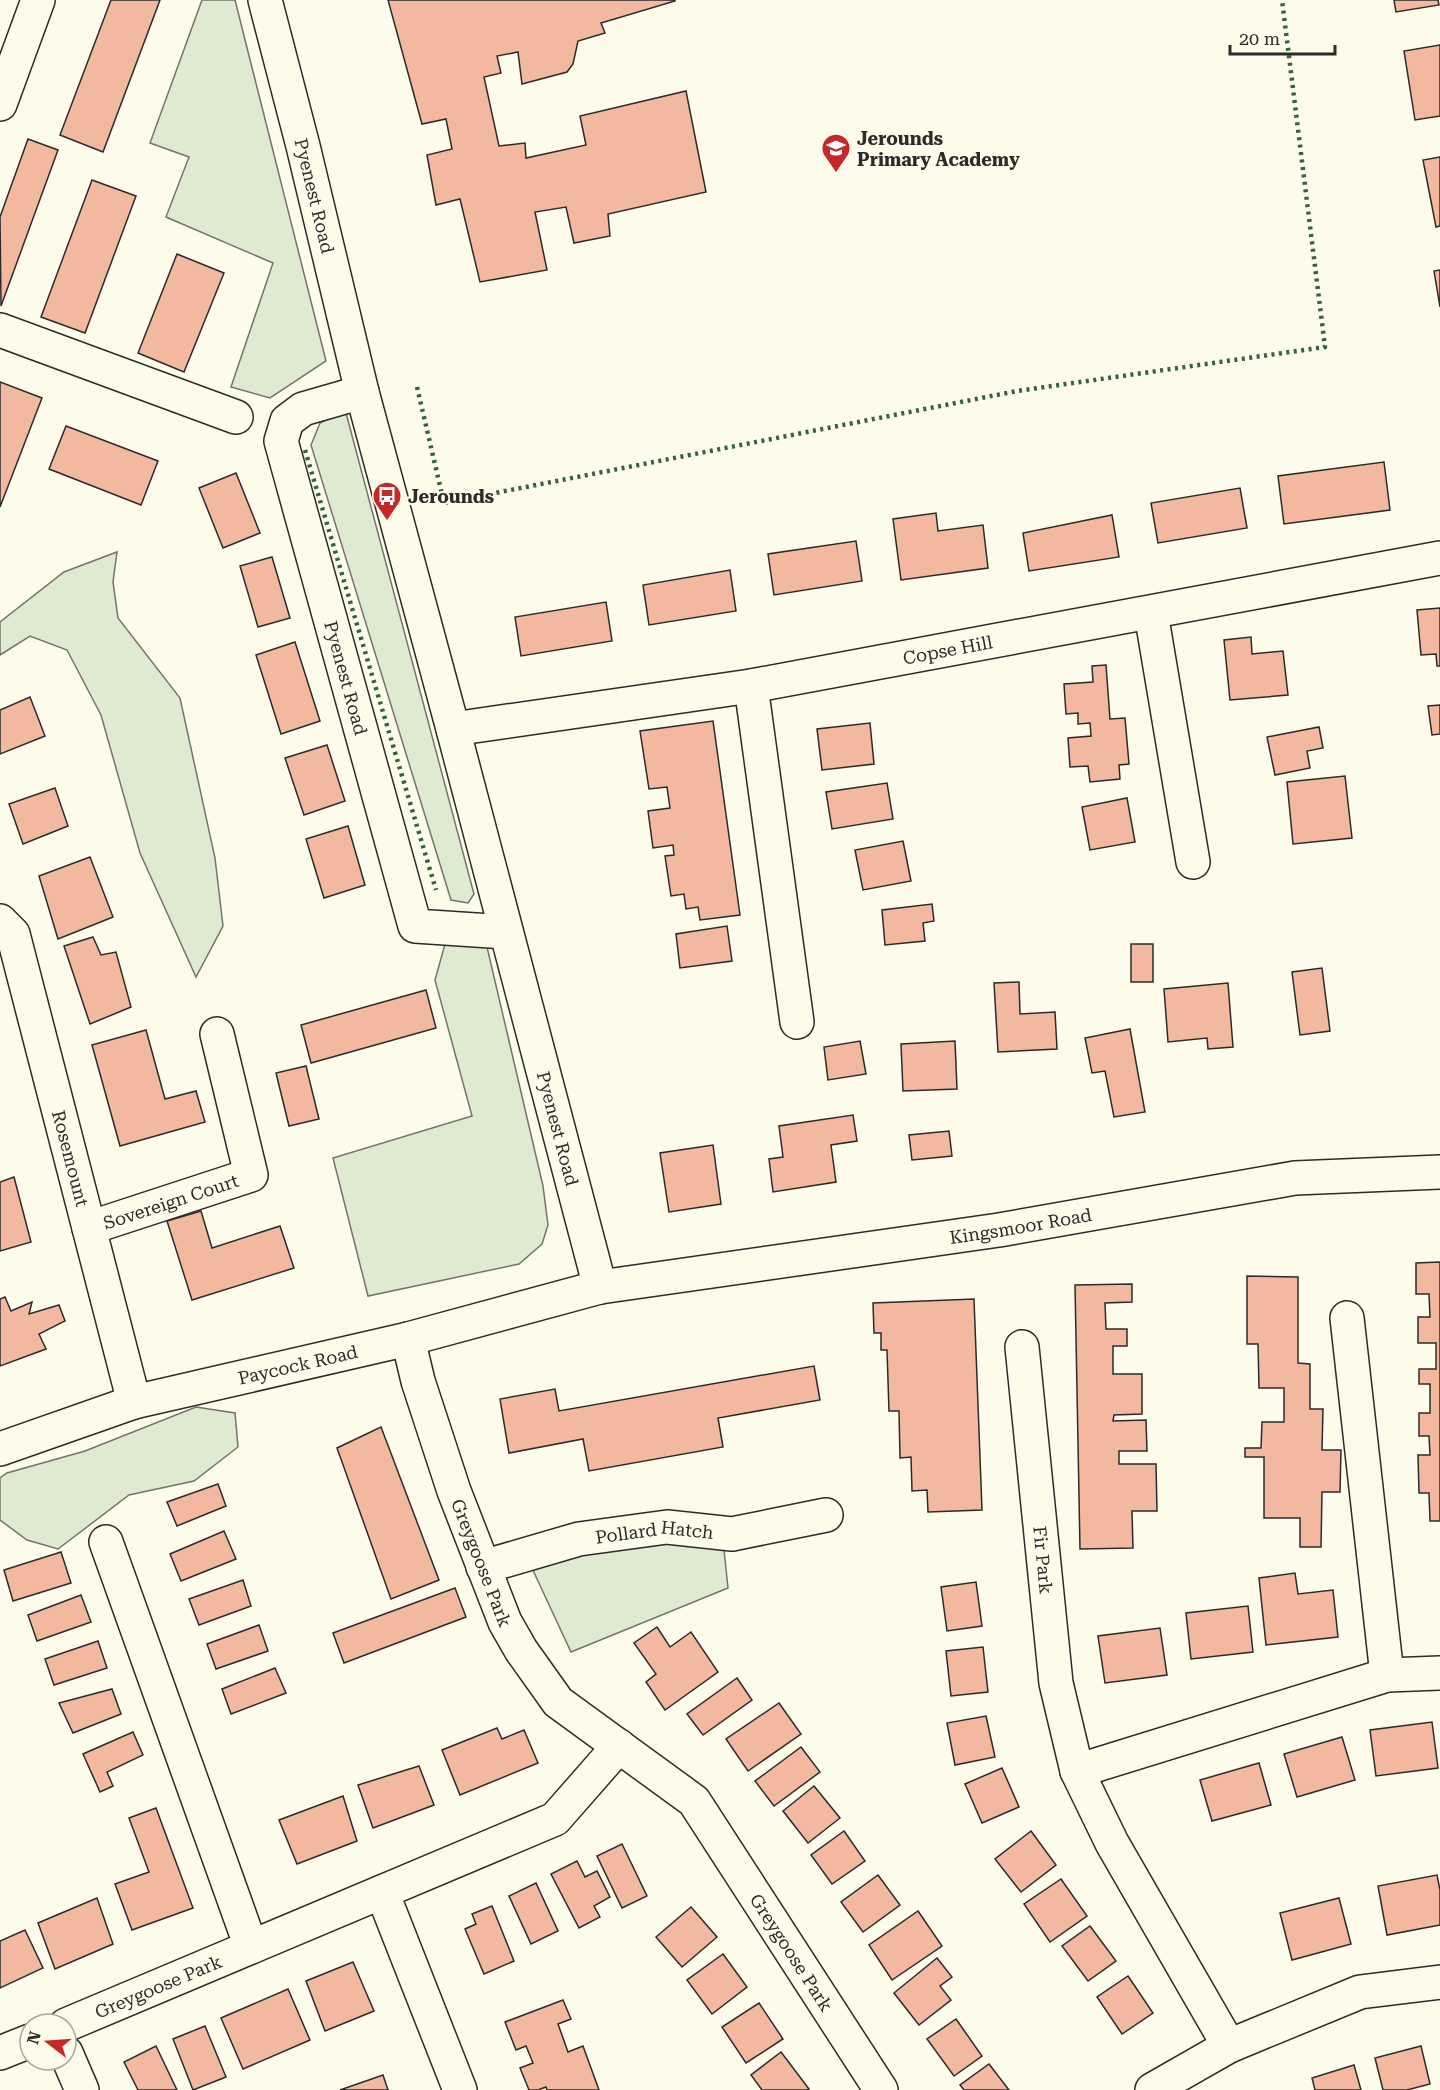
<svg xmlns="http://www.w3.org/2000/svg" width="1440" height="2090" font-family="'Roboto Serif',serif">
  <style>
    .green { fill: #deebd1; stroke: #74746e; stroke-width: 1.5 }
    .building { fill: #f2b8a0; stroke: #2b2b2b; stroke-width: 1.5 }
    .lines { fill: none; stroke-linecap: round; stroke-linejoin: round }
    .minor-casing { stroke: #2b2b2b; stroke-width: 36 }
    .minor { stroke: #fdfbea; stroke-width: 33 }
    .hedge { stroke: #34623c; stroke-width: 4.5; stroke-dasharray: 3 4.5; stroke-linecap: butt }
    .labels { text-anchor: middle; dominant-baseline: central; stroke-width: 4.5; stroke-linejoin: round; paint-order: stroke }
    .poi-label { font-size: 18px; font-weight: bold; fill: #2b2b2b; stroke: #fdfbea; text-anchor: start }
    .street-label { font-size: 18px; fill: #2b2b2b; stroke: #fdfbea }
  </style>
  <rect width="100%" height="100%" fill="#fdfbea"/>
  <g class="green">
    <path d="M202 0H235L326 361 270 398 231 387 273 263 166 217 189 157 150 143Z"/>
    <path d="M346 413 474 894 468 903 451 900 311 445 320 423 331 417Z"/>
    <path d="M117 552 113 582 118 618 180 698 215 858 223 926 196 977 140 853 101 715 67 650 30 636 0 655V622L64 572Z"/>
    <path d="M445 944 487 947 543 1186 548 1225 542 1244 519 1264 368 1296 333 1158 472 1116 435 980Z"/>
    <path d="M196 1407 235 1413 238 1447 194 1481 129 1495 58 1549 27 1540 0 1520V1478L7 1473 85 1451Z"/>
    <path d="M667 1527 723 1540 728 1588 571 1652 531 1566Z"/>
  </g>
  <g class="building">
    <path d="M111 0H160L103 152 60 135Z"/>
    <path d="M388 0H675V1L601 23 605 33 578 41 573 64 567 72 522 84 518 52 497 56 501 73 484 77 499 146 525 143 526 158 586 145 580 116 686 91 706 192 608 214 610 236 574 243 566 207 535 212 547 270 480 282 460 199 436 205 427 155 452 149 446 119 422 124Z"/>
    <path d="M1394 0H1438L1439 5 1396 12Z"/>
    <path d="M1440 45V116L1415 120 1404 51Z"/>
    <path d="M28 139 58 150 1 306 0 217Z"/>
    <path d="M1440 157V226L1436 227 1423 160Z"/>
    <path d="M92 180 136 196 85 333 41 317Z"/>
    <path d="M177 254 224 273 184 372 138 353Z"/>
    <path d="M1440 270V307L1434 271Z"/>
    <path d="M0 382 42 398 0 507Z"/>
    <path d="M66 426 158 461 141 505 49 469Z"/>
    <path d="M1384 462 1390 510 1284 524 1278 476Z"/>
    <path d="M236 473 260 533 223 548 199 488Z"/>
    <path d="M1240 488 1247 528 1158 543 1151 503Z"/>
    <path d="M936 513 938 531 983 525 988 568 901 580 893 519Z"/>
    <path d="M1112 515 1119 557 1029 571 1023 533Z"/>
    <path d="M856 541 862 581 774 595 768 554Z"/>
    <path d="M272 557 290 618 258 627 240 566Z"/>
    <path d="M730 570 736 611 649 625 643 585Z"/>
    <path d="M606 602 612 641 521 656 515 617Z"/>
    <path d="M1440 608V666H1437L1436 654 1421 655 1417 610Z"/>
    <path d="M1251 637 1252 654 1283 651 1288 695 1230 700 1224 640Z"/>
    <path d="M295 642 320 721 281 734 256 655Z"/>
    <path d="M1106 665 1110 719 1125 718 1129 764 1119 765 1120 779 1090 782 1088 766 1070 767 1068 738 1091 736 1090 723 1078 724V713L1066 714 1064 684 1093 682 1092 666Z"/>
    <path d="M30 697 45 736 0 754V710Z"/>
    <path d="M1440 705V734L1432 735 1428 706Z"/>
    <path d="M713 721 740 915 700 920 698 907 686 909 684 894 671 896 665 856 674 855 673 845 653 848 648 811 670 808 667 787 649 789 640 731Z"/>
    <path d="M870 723 874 764 822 770 817 729Z"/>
    <path d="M1319 727 1323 748 1307 751 1310 768 1275 775 1267 737Z"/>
    <path d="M327 745 345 801 304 815 285 758Z"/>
    <path d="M1345 776 1352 838 1293 844 1287 782Z"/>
    <path d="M887 783 893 819 832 829 826 792Z"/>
    <path d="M55 788 68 826 23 844 9 804Z"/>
    <path d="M1127 798 1135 842 1090 850 1082 807Z"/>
    <path d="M348 826 365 885 324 898 306 839Z"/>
    <path d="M903 841 911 881 863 890 855 850Z"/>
    <path d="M90 857 113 917 58 939 39 876Z"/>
    <path d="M932 904 934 921 923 923 925 941 885 945 882 910Z"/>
    <path d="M727 926 732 961 680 968 676 934Z"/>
    <path d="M93 937 101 955 116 952 131 1007 90 1024 64 946Z"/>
    <rect x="1131" y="944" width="22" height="38"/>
    <path d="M1322 968 1330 1031 1300 1035 1292 972Z"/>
    <path d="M1019 982 1020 1014 1055 1012 1057 1049 998 1052 994 983Z"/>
    <path d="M1228 983 1233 1047 1208 1049 1207 1038 1168 1042 1164 989Z"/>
    <path d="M426 990 436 1028 311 1063 301 1025Z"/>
    <path d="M1130 1029 1145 1112 1114 1117 1105 1071 1092 1073 1085 1038Z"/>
    <path d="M146 1030 165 1099 196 1091 205 1122 120 1146 92 1045Z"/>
    <path d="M860 1041 866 1074 828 1080 824 1047Z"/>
    <path d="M955 1041 957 1089 903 1091 901 1044Z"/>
    <path d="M306 1066 319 1119 289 1126 276 1073Z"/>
    <path d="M853 1115 857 1141 831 1145 836 1182 773 1192 769 1159 783 1157 779 1126Z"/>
    <path d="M949 1131 952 1156 912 1160 909 1135Z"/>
    <path d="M713 1145 721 1204 669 1212 660 1153Z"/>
    <path d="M14 1177 31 1242 0 1251V1182Z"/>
    <path d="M201 1211 212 1248 280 1226 294 1268 192 1300 167 1221Z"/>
    <path d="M1440 1262V1521H1430L1429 1493H1419L1418 1455H1430L1429 1436H1419V1413H1430V1384H1419V1369H1436V1343H1418V1317H1430L1429 1294H1416V1263Z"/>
    <path d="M1247 1276 1298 1277V1363L1310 1364V1409H1323L1322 1450H1341L1340 1492H1322L1321 1547H1300V1518H1264V1457H1245V1448H1261L1262 1422H1284V1388H1259L1258 1344H1247Z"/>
    <path d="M1132 1284V1302L1105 1303 1106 1329H1127V1346H1113V1374H1142V1414L1114 1415 1113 1421 1146 1420 1147 1451H1119V1464H1156L1157 1511H1132L1133 1548 1080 1549 1075 1285Z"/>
    <path d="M5 1297 11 1311 32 1302 29 1314 59 1305 65 1321 39 1334 46 1349 0 1366V1299Z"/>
    <path d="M974 1299 982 1510 928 1512 927 1490 912 1491 911 1457 900 1458 899 1411H889L887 1350H881V1333H874L873 1303Z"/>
    <path d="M814 1366 820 1400 718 1418 723 1447 589 1471 583 1439 509 1453 500 1399 555 1389 559 1411Z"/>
    <path d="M381 1427 439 1580 391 1599 337 1448Z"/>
    <path d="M218 1484 226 1506 177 1526 167 1502Z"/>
    <path d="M224 1531 236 1559 181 1581 170 1554Z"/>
    <path d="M61 1552 71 1583 13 1601 4 1570Z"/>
    <path d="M1295 1573 1298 1594 1333 1590 1338 1637 1266 1645 1259 1578Z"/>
    <path d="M243 1580 251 1606 199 1625 189 1599Z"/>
    <path d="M976 1582 982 1626 947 1631 941 1587Z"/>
    <path d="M455 1588 466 1617 344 1663 333 1633Z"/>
    <path d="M81 1595 91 1622 37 1641 28 1615Z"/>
    <path d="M1248 1606 1253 1652 1191 1659 1186 1613Z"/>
    <path d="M259 1625 268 1651 216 1669 207 1644Z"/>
    <path d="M657 1627 670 1647 691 1632 718 1672 665 1710 646 1682 656 1674 634 1643Z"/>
    <path d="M1160 1628 1167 1675 1105 1683 1098 1636Z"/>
    <path d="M98 1641 107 1668 54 1685 45 1659Z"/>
    <path d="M983 1647 988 1692 951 1696 946 1651Z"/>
    <path d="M275 1668 286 1693 231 1714 222 1689Z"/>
    <path d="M737 1678 752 1700 703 1735 687 1714Z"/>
    <path d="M112 1689 121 1714 73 1733 59 1703Z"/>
    <path d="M779 1703 801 1734 748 1771 726 1739Z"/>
    <path d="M986 1716 995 1757 955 1765 947 1723Z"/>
    <path d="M1432 1722 1438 1768 1376 1776 1370 1730Z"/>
    <path d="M497 1728 502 1739 524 1730 538 1763 460 1795 442 1750Z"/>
    <path d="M133 1732 143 1755 107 1772 113 1786 100 1792 83 1754Z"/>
    <path d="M1342 1737 1355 1780 1297 1797 1284 1754Z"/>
    <path d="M801 1747 820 1772 774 1806 755 1781Z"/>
    <path d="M1259 1763 1271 1805 1212 1821 1200 1780Z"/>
    <path d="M419 1766 434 1805 373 1828 358 1785Z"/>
    <path d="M1002 1768 1019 1807 982 1823 965 1784Z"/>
    <path d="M814 1786 840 1818 808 1843 783 1811Z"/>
    <path d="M343 1796 357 1841 297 1864 279 1820Z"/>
    <path d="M156 1808 193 1908 132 1930 115 1884 149 1872 129 1818Z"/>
    <path d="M844 1831 865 1861 832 1884 811 1855Z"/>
    <path d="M1031 1831 1056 1865 1021 1892 995 1859Z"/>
    <path d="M622 1844 647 1896 622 1908 597 1856Z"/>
    <path d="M577 1861 585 1877 597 1871 610 1897 594 1906 600 1917 579 1928 551 1874Z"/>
    <path d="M878 1875 900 1905 863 1932 841 1902Z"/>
    <path d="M1437 1875 1440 1890V1925L1387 1935 1378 1886Z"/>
    <path d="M1061 1879 1087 1916 1050 1942 1024 1904Z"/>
    <path d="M536 1883 558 1931 531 1944 509 1896Z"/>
    <path d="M97 1898 113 1944 55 1969 38 1923Z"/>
    <path d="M1339 1898 1351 1944 1292 1960 1280 1913Z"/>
    <path d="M492 1906 514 1961 484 1974 465 1929 476 1924 472 1914Z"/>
    <path d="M691 1907 717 1937 682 1967 656 1937Z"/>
    <path d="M918 1911 942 1946 892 1980 869 1945Z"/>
    <path d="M1090 1926 1116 1961 1088 1981 1062 1946Z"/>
    <path d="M25 1930 43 1968 0 1988V1941Z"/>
    <path d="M723 1954 747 1987 712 2014 687 1980Z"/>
    <path d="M937 1958 952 1977 940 1986 951 2000 919 2025 894 1993Z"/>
    <path d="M353 1962 374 2011 325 2031 306 1981Z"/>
    <path d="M1128 1976 1153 2013 1122 2034 1097 1997Z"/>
    <path d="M288 1989 310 2040 243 2069 221 2018Z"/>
    <path d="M563 2000 571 2019 558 2024 568 2052 583 2046 599 2090H547L546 2087 538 2090H529L520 2068 533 2063 526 2046 516 2050 505 2022Z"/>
    <path d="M759 2003 783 2039 746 2063 722 2027Z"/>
    <path d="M956 2019 982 2056 954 2076 927 2039Z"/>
    <path d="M205 2026 226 2077 193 2090 173 2039Z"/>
    <path d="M156 2046 177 2090H138L124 2062Z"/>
    <path d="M1421 2046 1430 2084 1407 2090H1383L1375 2058Z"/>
    <path d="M781 2052 809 2089 807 2090H762L751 2075Z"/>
    <path d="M989 2064 1009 2090H964L960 2085Z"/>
    <path d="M1354 2065 1361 2090H1315L1312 2078Z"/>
    <path d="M383 2075 388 2090H340Z"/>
  </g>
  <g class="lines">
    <g class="minor-casing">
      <g id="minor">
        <path id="s1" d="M265 0 303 146 362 392 453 729 600 1287"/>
        <path d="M0 104 38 0"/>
        <path d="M0 330 236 417"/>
        <path id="s2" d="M362 392 303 409 287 421 281 441 415 926 506 932"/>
        <path d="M1151 613 1193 862"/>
        <path d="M751 686 797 1022"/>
        <path id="s3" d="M453 729 751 686 1440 558"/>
        <path id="s4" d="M0 921 13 934 134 1402"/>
        <path id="s5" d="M89 1228 251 1175 217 1034"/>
        <path d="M1347 1318 1387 1675"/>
        <path id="s6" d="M408 1339 418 1381 454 1491 505 1622 521 1650 558 1702 694 1801 881 2090"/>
        <path id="s7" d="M1022 1347 1056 1683 1077 1771 1112 1843 1229 2046"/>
        <path id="s8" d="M0 1449 134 1402 408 1339 600 1287 999 1230 1295 1178 1440 1172"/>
        <path d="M106 1542 251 1947"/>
        <path id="s9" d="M483 1567 579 1539 667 1527 732 1534 826 1515"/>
        <path d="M1077 1771 1387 1675 1440 1673"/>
        <path d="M382 1892 460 2090"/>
        <path id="s10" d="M66 2025 555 1819 619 1746"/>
        <path d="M0 2053 30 2041"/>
        <path d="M66 2053 82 2090"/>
        <path d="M1152 2090 1229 2046 1360 1992 1440 1982"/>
      </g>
    </g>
    <use href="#minor" class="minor"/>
    <g class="hedge">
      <path d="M417 387 444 503 1017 391 1325 347 1282 0"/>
      <path d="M305 450 436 890"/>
    </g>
  </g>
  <defs>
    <g id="school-pin" transform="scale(1.5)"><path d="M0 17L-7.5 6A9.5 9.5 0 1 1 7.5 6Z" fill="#c62828" stroke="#fdfbea"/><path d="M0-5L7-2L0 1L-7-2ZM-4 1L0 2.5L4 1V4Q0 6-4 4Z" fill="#fff"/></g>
    <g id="bus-pin" transform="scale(1.5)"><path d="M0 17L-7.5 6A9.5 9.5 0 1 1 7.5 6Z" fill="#c62828" stroke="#fdfbea"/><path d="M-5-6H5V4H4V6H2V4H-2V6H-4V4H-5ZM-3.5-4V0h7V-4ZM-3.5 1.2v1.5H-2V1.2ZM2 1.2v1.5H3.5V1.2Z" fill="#fff"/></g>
  </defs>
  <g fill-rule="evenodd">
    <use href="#school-pin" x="836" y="148"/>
    <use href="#bus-pin" x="387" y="496"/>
  </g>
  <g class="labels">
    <g class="poi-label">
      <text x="857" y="138">Jerounds<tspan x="857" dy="21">Primary Academy</tspan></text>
      <text x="408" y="496">Jerounds</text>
    </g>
    <g class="street-label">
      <text stroke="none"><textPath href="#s1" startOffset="202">Pyenest Road</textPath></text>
      <text stroke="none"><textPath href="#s3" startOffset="501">Copse Hill</textPath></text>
      <text stroke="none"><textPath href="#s2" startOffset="348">Pyenest Road</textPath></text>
      <text stroke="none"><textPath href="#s1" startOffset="1166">Pyenest Road</textPath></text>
      <text stroke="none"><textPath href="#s4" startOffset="250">Rosemount</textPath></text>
      <text stroke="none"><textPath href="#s5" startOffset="86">Sovereign Court</textPath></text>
      <text stroke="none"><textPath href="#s8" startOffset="1047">Kingsmoor Road</textPath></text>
      <text stroke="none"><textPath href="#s8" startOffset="310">Paycock Road</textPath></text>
      <text stroke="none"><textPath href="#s9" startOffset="176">Pollard Hatch</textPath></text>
      <text stroke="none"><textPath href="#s7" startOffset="214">Fir Park</textPath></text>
      <text stroke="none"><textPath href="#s6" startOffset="236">Greygoose Park</textPath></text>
      <text stroke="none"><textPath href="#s6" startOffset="744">Greygoose Park</textPath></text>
      <text stroke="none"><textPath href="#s10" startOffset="100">Greygoose Park</textPath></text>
    </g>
  </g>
  <g transform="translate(48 2042) rotate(287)"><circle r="28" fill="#fdfbea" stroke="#a9a89e" stroke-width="1.5"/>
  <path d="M0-4.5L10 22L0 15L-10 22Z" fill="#c62828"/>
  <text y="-9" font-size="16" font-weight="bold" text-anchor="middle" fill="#2b2b2b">N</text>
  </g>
  <path d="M1230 45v9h105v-9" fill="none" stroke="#2b2b2b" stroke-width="3"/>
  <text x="1239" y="45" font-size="18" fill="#2b2b2b" stroke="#fdfbea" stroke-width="4.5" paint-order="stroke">20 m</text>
</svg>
